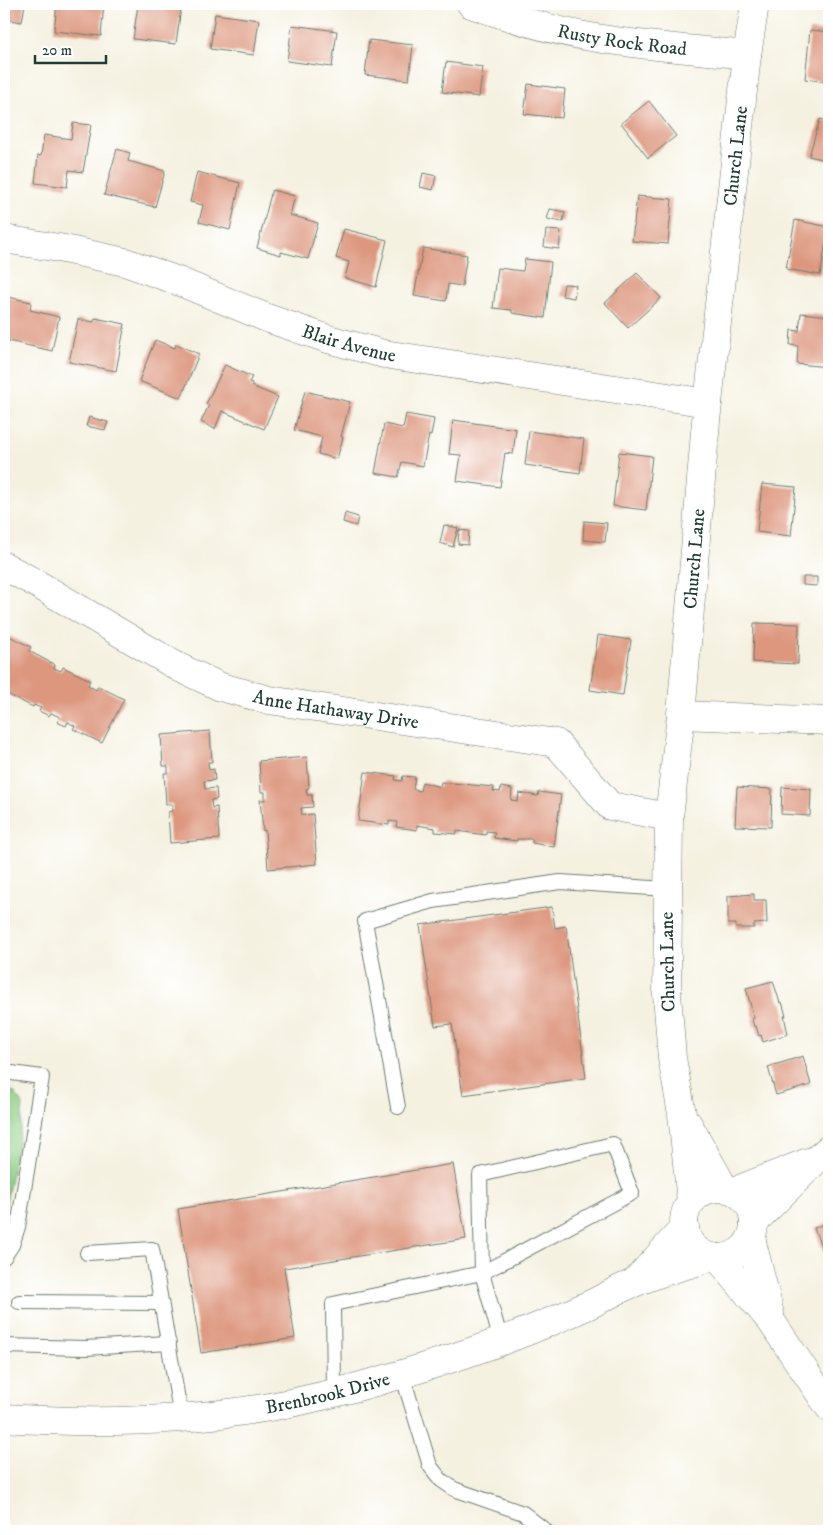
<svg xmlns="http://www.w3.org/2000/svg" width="833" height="1535" font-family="'IM FELL DW Pica',serif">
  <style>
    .green { fill: #8ccd84; stroke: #56855c }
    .building { fill: #dd977f }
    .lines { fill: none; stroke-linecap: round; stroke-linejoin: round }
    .service-casing { stroke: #6a7c71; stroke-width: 16 }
    .minor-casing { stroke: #6a7c71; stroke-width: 29 }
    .tertiary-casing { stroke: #6a7c71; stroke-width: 29 }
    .secondary-casing { stroke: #6a7c71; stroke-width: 29 }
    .service { stroke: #fff; stroke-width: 14 }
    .minor { stroke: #fff; stroke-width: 28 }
    .tertiary { stroke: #fff; stroke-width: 28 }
    .secondary { stroke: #fff; stroke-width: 28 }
    .labels { text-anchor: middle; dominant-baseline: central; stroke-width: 4; stroke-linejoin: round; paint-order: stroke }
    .street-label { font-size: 19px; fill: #1f3d34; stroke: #fff }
  </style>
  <rect width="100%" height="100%" fill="#fff"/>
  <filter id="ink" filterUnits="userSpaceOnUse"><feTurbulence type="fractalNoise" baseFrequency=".02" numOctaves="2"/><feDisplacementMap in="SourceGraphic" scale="10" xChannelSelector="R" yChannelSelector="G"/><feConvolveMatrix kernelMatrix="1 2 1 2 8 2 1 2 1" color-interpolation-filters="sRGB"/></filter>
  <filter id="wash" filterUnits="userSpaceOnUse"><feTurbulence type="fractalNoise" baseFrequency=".0096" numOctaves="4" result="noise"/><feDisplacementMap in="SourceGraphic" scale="20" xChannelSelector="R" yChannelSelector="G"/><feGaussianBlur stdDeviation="1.12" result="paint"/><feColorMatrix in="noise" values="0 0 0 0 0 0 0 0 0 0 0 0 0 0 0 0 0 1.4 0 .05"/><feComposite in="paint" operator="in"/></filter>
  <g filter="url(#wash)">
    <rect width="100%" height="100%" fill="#f5f1e1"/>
    <path class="green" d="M4 1089 14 1092 23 1105 21 1127 4 1213Z"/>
    <g id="blocks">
      <g class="building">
        <path d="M4 4H25L22 22 4 19Z"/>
        <path d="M57 4H104L101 36 54 31Z"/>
        <path d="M138 4 181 8 176 44 133 39Z"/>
        <path d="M215 14 259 20 254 55 210 49Z"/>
        <path d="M292 25 337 31 332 67 287 61Z"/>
        <path d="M810 30 829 32V82L805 79Z"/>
        <path d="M369 40 413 45 409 80 365 75Z"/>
        <path d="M446 62 483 67 479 97 442 92Z"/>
        <path d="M528 84 565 89 562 118 524 114Z"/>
        <path d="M649 101 676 136 648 158 621 123Z"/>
        <path d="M820 119 829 121V161L809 156Z"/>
        <path d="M73 123 91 125 83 172 69 170 67 187 35 183 38 155 41 156 44 135 71 139Z"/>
        <path d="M117 149 130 153 128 161 165 171 155 207 104 195Z"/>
        <path d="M197 172 240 183 230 230 199 222 203 205 190 202Z"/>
        <path d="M423 173 436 176 433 190 420 187Z"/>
        <path d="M272 190 295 196 290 215 318 223 308 259 281 252V255L257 248Z"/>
        <path d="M637 196 672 199 668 244 632 241Z"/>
        <path d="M550 209 565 212 563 222 547 219Z"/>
        <path d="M795 220 829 227 820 275 786 269Z"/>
        <path d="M344 229 387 240 376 287 345 278 349 262 336 258Z"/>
        <path d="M546 230 561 231 559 249 544 247Z"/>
        <path d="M423 248 467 255 462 286 448 284 446 301 414 296Z"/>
        <path d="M525 259 551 262 545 318 512 313V310L493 308 498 268 523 271Z"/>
        <path d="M637 273 661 298 628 328 605 303Z"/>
        <path d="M564 284 576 285 574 298 562 296Z"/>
        <path d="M4 296 31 302 30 310 59 317 52 351 4 340Z"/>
        <path d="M801 313 829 316V367L797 364 798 346 790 345 791 330 799 331Z"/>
        <path d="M95 318 125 324 116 371 69 362 78 319 94 322Z"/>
        <path d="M155 340 175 348 176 344 199 354 181 398 139 381Z"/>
        <path d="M225 365 252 377 249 382 252 383 251 386 278 397 264 429 222 411 215 429 201 422 209 405 206 404Z"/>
        <path d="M305 391 350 402 341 437H343L337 459 318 454 322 437 294 430Z"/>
        <path d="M406 414 434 419 431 436 429 435 423 466 402 462 398 477 375 473 384 424 403 428Z"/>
        <path d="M89 417 108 422 105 430 86 426Z"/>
        <path d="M453 420 516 429 513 454 505 453 500 487 457 481 461 455 449 454Z"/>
        <path d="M529 431 584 439 580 473 525 465Z"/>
        <path d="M619 452 652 456 646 510 613 506Z"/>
        <path d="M762 484 796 487 791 536 757 532Z"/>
        <path d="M345 513 358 517 356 526 343 522Z"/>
        <path d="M584 521 607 523 605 542 583 540Z"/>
        <path d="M444 525 458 528 453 547 440 543Z"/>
        <path d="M459 530 469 531 468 545 458 544Z"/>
        <path d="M803 577H817V586L803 585Z"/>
        <path d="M754 623 799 624 798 664 753 662Z"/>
        <path d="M5 634 31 647 29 651 55 665 54 668 61 671 63 667 90 680 88 685 96 690 98 686 124 699 102 743 73 729 75 726 68 722 66 726 57 722 60 717 51 713 49 716 39 711 41 708 34 705 33 707 5 693 7 690 4 689V637Z"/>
        <path d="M598 635 631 640 623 695 590 690Z"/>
        <path d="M210 731 212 762H208L209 770 214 769 215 780 204 781 205 789 216 788 217 799 211 800 212 808 217 807 219 839 170 843 168 812 172 811V804H166L164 773H168V766H163L161 735Z"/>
        <path d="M307 757 309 788 306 789 307 795H312L313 807 301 808 302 815 313 814 317 864 268 869 265 830 263 831 260 800H265V792H261L259 761Z"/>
        <path d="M365 772 396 776 395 780 402 781 403 776 415 777 413 789 420 791 422 782 440 787 441 782 494 787 493 791 500 792 501 787 512 789 511 800 518 801 519 793 538 796 539 792 561 795 554 847 532 843V839H517V841L494 838 495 832 486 831V835L457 831V834L435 832V828L417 825V830L396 827 397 822 389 821V825L358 821Z"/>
        <path d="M737 787 772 789 771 827 735 826Z"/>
        <path d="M782 787 811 789 810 816 781 814Z"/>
        <path d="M754 894V900H766L767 923 754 924V928H736V924H728V896Z"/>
        <path d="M552 907 555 928 566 926 586 1078 463 1095 452 1024 435 1026 420 925Z"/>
        <path d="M773 981 780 1003 782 1002 786 1016H784L788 1034 763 1042 761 1035 759 1036 756 1026 754 1027 752 1019 754 1018 746 988Z"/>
        <path d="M803 1056 811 1085 776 1095 768 1067Z"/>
        <path d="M453 1164 466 1239 284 1268 295 1338 201 1353 178 1209Z"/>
        <path d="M829 1222V1258L826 1259 814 1228Z"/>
      </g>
    </g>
  </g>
  <g filter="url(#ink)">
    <use href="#blocks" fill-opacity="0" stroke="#6a7c71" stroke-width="1"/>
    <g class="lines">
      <g class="service-casing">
        <g id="service">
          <path d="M4 1072 42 1077 18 1227 12 1245 4 1257"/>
          <path d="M398 1107 365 921 433 901 560 882 667 889"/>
          <path d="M613 1144 632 1193 482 1273 480 1175Z"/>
          <path d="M87 1253 152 1249 181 1417"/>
          <path d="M19 1302 161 1303"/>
          <path d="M4 1346 85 1348 169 1343"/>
          <path d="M402 1374 430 1466 441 1480 454 1489 523 1513 546 1531"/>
          <path d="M334 1394 333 1304 482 1273 501 1341"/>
        </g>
      </g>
      <g class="minor-casing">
        <g id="minor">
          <path id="s1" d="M471 4C508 17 546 29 585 36 638 46 693 49 747 55"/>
          <path id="s2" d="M4 239 59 248 125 262 178 281 267 318 328 339 384 354 708 403"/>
          <path id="s3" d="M4 566 32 581 178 667 221 687 269 700 556 743 610 806 669 817"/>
          <path d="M681 715 829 721"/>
        </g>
      </g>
      <g class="tertiary-casing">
        <g id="tertiary">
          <path d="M688 1124 724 1188"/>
          <path id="s4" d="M691 1202 682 1114 672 1058 667 994 669 817 681 715 706 421 747 55 755 4"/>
          <path d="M751 1238 770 1314"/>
          <path d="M718 1258 771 1321 829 1407"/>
        </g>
      </g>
      <g class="secondary-casing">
        <g id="secondary">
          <circle cx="719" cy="1223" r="35"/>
          <path d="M735 1191 808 1162"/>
          <path d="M754 1222 817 1159 829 1149"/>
          <path d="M636 1281 685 1227"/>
          <path id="s5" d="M4 1418C93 1424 186 1422 275 1406 351 1392 426 1368 499 1342 531 1330 563 1317 593 1303 607 1296 620 1288 634 1283 659 1272 687 1265 713 1257"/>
        </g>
      </g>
      <use href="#service" class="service"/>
      <use href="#minor" class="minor"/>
      <use href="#tertiary" class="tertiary"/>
      <use href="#secondary" class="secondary"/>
    </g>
  </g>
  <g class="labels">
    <g class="street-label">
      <text stroke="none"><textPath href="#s1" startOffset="156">Rusty Rock Road</textPath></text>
      <text stroke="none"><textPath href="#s4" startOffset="1051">Church Lane</textPath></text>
      <text stroke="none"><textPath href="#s2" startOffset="362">Blair Avenue</textPath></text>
      <text stroke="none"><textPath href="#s4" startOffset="646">Church Lane</textPath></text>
      <text stroke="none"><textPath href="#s3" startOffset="366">Anne Hathaway Drive</textPath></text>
      <text transform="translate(668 962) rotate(-91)">Church Lane</text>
      <text stroke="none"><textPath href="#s5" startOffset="326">Brenbrook Drive</textPath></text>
    </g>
  </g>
  <rect width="833" height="1535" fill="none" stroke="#fff" stroke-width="20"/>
  <path d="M35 55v8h71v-8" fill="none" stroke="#1f3d34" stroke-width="2.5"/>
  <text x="42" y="55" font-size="15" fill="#1f3d34" stroke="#ffffff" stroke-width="4" paint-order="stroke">20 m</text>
</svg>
